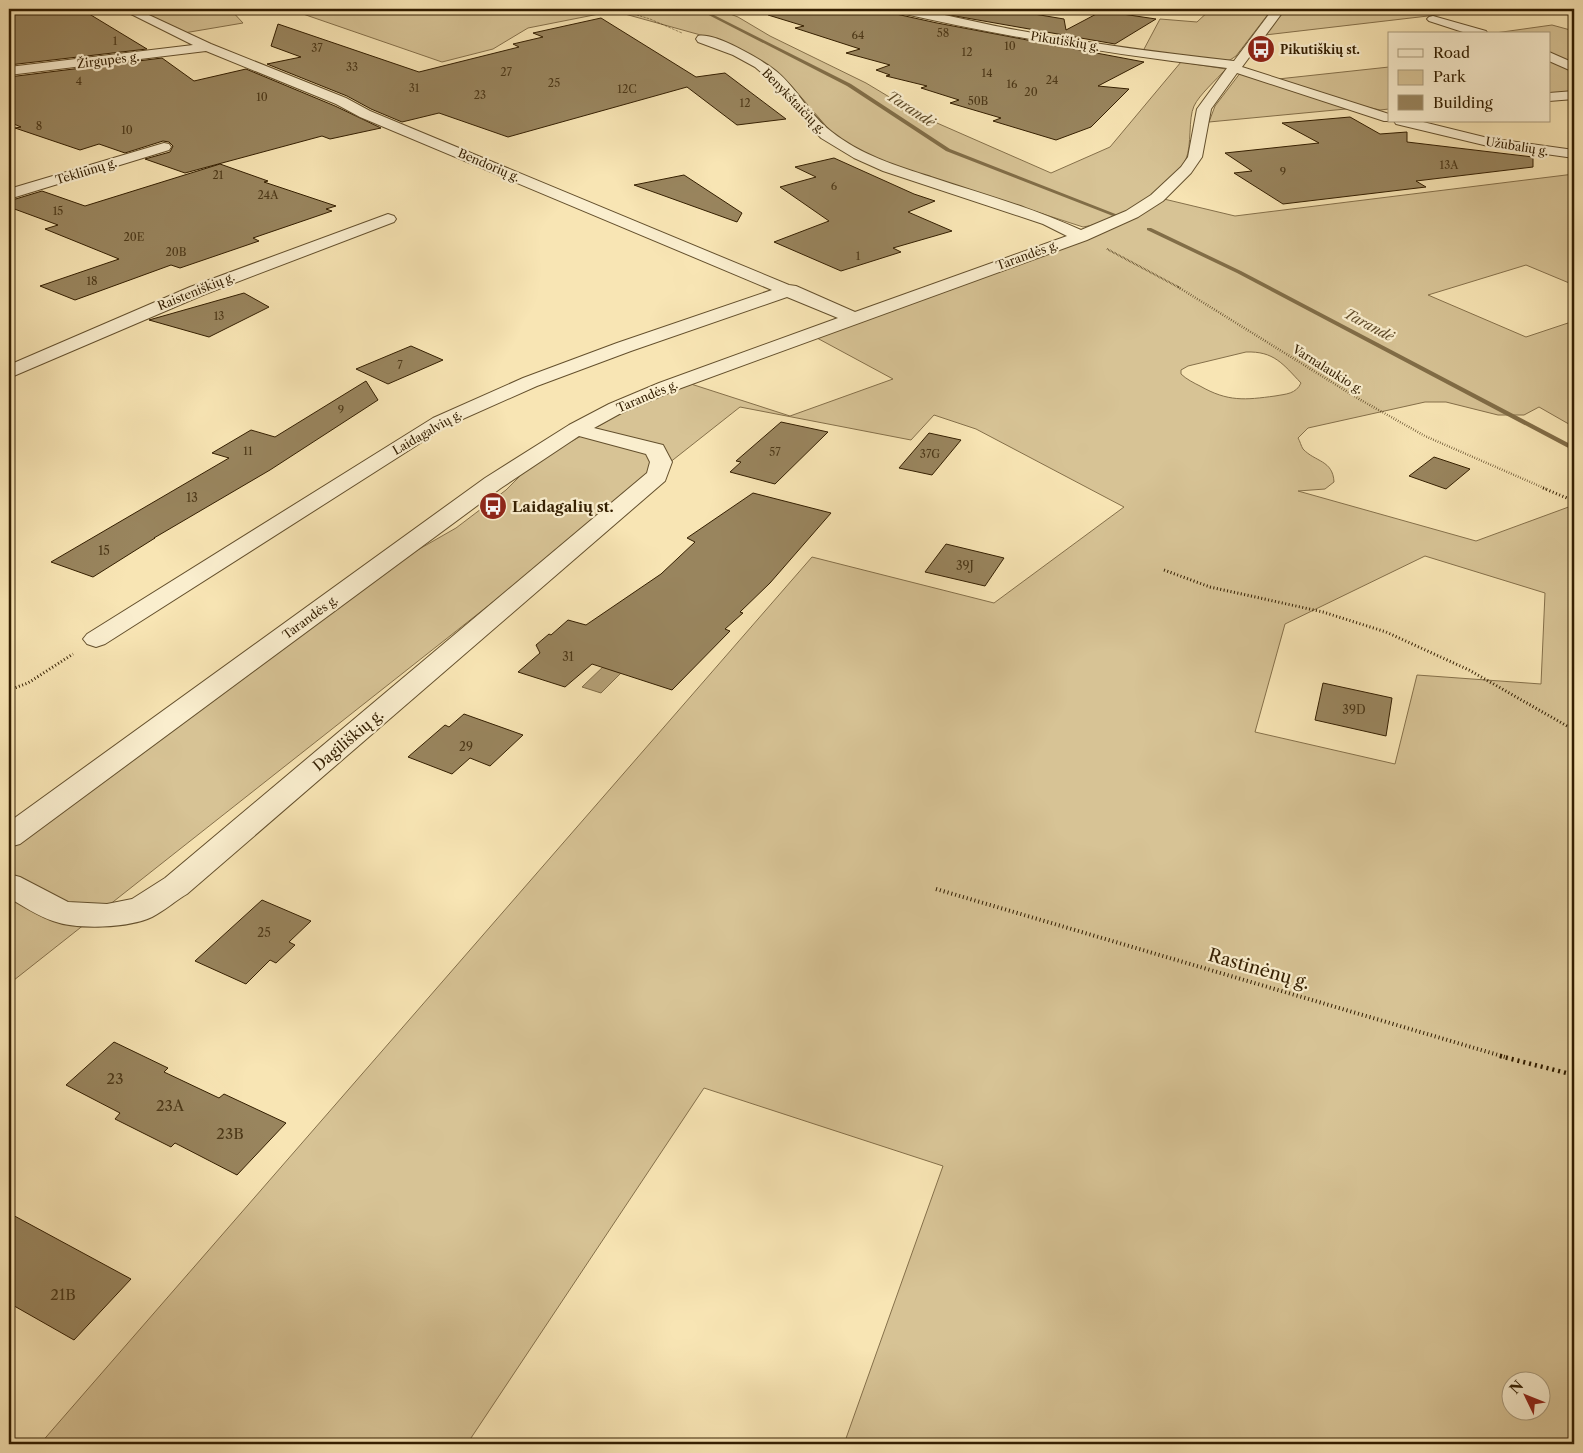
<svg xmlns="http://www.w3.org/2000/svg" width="1583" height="1453" font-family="'Libre Caslon Text',serif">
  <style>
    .green { fill: #d7c395; stroke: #85704a; fill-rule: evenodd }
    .water { fill: #b5a177; stroke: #816d47 }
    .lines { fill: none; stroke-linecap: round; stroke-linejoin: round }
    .stream { fill: #816d47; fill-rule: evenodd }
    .building { fill: #99855e; stroke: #331e00 }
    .minor-casing { stroke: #64502d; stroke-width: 2 }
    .path-far5 { stroke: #331e00; stroke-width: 1; stroke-dasharray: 0.5 1; stroke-linecap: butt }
    .path-far4 { stroke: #331e00; stroke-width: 2; stroke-dasharray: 0.5 1; stroke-linecap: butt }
    .path-far3 { stroke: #331e00; stroke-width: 2.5; stroke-dasharray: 0.5 2; stroke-linecap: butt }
    .path-far2 { stroke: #331e00; stroke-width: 3; stroke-dasharray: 1 2.5; stroke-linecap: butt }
    .path-far1 { stroke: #331e00; stroke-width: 4; stroke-dasharray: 1 3; stroke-linecap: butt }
    .path { stroke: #331e00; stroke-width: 4.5; stroke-dasharray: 2 4; stroke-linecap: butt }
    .minor { fill: #faeece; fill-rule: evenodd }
    .labels { text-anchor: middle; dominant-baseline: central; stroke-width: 4.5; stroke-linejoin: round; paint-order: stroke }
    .far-number-label { font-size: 11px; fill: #4c3818 }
    .far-street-label { font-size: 12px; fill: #331e00; stroke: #faeece }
    .far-poi-label { font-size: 12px; font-weight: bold; fill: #331e00; stroke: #faeece; text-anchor: start }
    .number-label { font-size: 12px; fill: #4c3818 }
    .far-water-label { font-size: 14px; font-style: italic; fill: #604c2a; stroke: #faeece }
    .poi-label { font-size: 15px; font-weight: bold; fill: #331e00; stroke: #faeece; text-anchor: start }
    .street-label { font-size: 15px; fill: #331e00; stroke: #faeece }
    .near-number-label { font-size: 15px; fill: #4c3818 }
    .near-street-label { font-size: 18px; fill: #331e00; stroke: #faeece }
  </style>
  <rect width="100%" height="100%" fill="#f8e5b4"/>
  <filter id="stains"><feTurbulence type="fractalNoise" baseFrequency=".004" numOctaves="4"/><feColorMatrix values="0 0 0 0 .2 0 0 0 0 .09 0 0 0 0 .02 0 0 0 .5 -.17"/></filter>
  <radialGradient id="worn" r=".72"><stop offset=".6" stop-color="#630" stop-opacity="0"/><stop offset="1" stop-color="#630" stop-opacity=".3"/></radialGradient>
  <g class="green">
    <path d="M136 9H230L243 23 184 33Z"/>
    <path d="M308 9H717L738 17 770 36 866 83 921 116 1051 173 1110 147 1181 62 1226 69C1217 79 1199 95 1194 106 1188 119 1192 145 1186 159 1170 190 1117 222 1083 227L871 158 832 133 789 83 768 67 715 39 614 11 528 28 493 49 442 62 303 14 304 10Z"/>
    <path d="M1211 9H1272L1236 56 1230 60 1221 62 1143 51 1160 19 1197 22Z"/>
    <path d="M1284 9H1488L1265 35Z"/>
    <path d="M1552 25 1574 31V92L1549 95V34H1488Z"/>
    <path d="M1389 67V109L1380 110 1367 107 1209 122 1215 106 1244 68 1278 79Z"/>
    <path d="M1574 174V285L1526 265 1428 295 1526 337 1574 321V427L1539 407 1524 415H1498L1446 402H1425L1308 428 1298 438C1300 441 1301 446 1303 449 1315 462 1333 460 1334 482L1325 489 1298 491 1476 541 1574 505V1444H844L943 1166 704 1088 467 1444H40L812 557 994 603 1124 507 976 429 934 415 911 440 740 407 9 984V850L400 560 456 528 506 490 524 472 553 452 616 416 691 384 790 416 893 379 817 338 1164 199 1235 216ZM1246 352C1274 351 1283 364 1301 383 1296 394 1286 394 1275 396 1245 400 1228 402 1200 386 1194 383 1186 379 1181 374V370L1188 366ZM1425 556 1545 593 1541 684 1417 675 1395 764 1255 732 1285 624ZM1510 1380H1540V1410H1510Z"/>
  </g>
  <path class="water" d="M606 664 624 670 601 693 582 687Z"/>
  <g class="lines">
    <g class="stream">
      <path d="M697 9H702L851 84 950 149 1118 215 1113 216 946 151 847 86Z"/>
      <path d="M1147 228H1151L1241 271 1574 446V451L1237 273 1147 230Z"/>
    </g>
  </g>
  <g class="building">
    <path d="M9 9H81L147 49 9 65Z"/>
    <path d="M769 9H888L896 14 937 23 1144 62 1098 86 1129 89 1091 127 1056 140 993 121 1001 118 950 103 959 100 921 88 927 86 886 76 890 75 876 70 890 65 846 53 860 49 795 28 804 26 768 15Z"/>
    <path d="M915 9H1004L1064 19 1066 30 1102 11 1156 19 1115 44Z"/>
    <path d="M601 18 696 77 725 73 786 119 737 125 687 87 508 137 439 113 402 122 371 109 347 96 267 64 301 57 271 46 278 24 419 72 519 47 513 44 543 37 533 33Z"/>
    <path d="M162 58 194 81 246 69 335 106 381 128 330 139 322 136 185 173 145 159 170 152 173 146 169 142 163 141 125 153 99 144 80 150 15 128 21 127 9 122V77Z"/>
    <path d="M1350 117 1380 134 1407 132V142L1533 157V167L1416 181 1426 187 1283 204 1234 173 1252 171 1225 153 1319 143 1282 123Z"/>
    <path d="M834 158 914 194 935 201 908 212 952 231 893 248 901 252 841 271 774 242 829 221 780 187 816 177 795 167Z"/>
    <path d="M220 164 268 181 264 182 336 206 326 209 332 211 253 238 259 241 180 268 171 265 75 300 40 286 119 259 45 229 58 225 9 207V201L42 191 85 206Z"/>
    <path d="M684 175 742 213 737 222 634 185Z"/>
    <path d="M244 293 269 307 209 337 149 320Z"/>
    <path d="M411 346 443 360 388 384 356 369Z"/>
    <path d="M366 381 378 400 270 470 154 538H155L93 577 51 562 229 458 212 453 251 430 275 437Z"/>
    <path d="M781 422 828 432 775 484 730 472 741 462 736 461Z"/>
    <path d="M929 433 961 440 932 475 899 468Z"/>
    <path d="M1434 457 1470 469 1446 489 1409 476Z"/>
    <path d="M753 493 831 513 770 583 740 612 743 613 725 629 730 631 672 690 592 664 565 687 518 672 540 653 536 645 549 634 551 635 568 620 586 625 661 574 695 542 687 538Z"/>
    <path d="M946 544 1004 558 985 586 925 572Z"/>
    <path d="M1323 683 1392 698 1386 736 1315 720Z"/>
    <path d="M464 714 523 735 490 766 470 758 452 774 408 757 445 725 449 727Z"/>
    <path d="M262 900 311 921 289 942 295 945 276 963 270 960 246 984 195 961Z"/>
    <path d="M114 1042 168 1068 164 1072 219 1098 224 1094 286 1123 237 1175 175 1143 171 1147 115 1119 120 1113 66 1085Z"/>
    <path d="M9 1213 131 1279 74 1340 9 1303Z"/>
  </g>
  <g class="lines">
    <g class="minor-casing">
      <g id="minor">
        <path d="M121 9H136L211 44 346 98 370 111 789 285 796 286 855 312 1067 236 1043 224 883 171 854 158 821 138 770 80 755 67 733 55 698 42 696 39 698 36C715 32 762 60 776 71 797 88 810 116 832 132 861 155 897 166 931 177 982 194 1033 208 1081 230L1126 211 1151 195 1181 167 1188 157 1197 109 1227 68C1116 55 1006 37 896 12L890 9C933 9 979 24 1022 31 1092 44 1163 53 1234 61L1273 9H1285L1242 67 1389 114V121H1393H1384L1237 73 1211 109 1202 157 1191 173 1163 201 1138 217 1087 240 673 391 623 412 594 428 663 445 672 462 665 481 187 894C175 901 164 911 152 917 129 928 77 930 53 921 38 916 23 906 9 898V874L20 877 68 902 107 904 132 899 165 878 647 473 650 462 646 454 579 436 501 488 20 844 9 847V822L485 478 569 425 609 404 659 383 838 318 787 297 631 351 537 386 447 426 105 644 96 647 87 644 83 639 87 634 433 418 523 378 617 343 772 290 360 117 336 104 206 51 9 75V67L193 45Z"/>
        <path d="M1433 16 1486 31 1488 34H1469L1429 21 1427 19 1429 17Z"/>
        <path d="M1549 52 1574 63V72L1549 61Z"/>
        <path d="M1574 91V99L1549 101V93Z"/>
        <path d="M1394 121H1419L1488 138 1574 150V158L1488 146 1396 124Z"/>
        <path d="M164 143 169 144 171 147 169 150 9 199V189Z"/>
        <path d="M388 214 394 216 396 219 394 222 203 295 9 378V365L190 287Z"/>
      </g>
    </g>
    <path class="path-far5" d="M617 9 650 19 682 33"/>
    <path class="path-far4" d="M1107 249 1180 288"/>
    <path class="path-far3" d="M1178 287 1359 399 1425 436 1546 489"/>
    <g class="path-far2">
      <path d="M1543 488 1574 501"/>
      <path d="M1164 570 1210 587 1323 612 1386 632 1469 670 1574 730"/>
      <path d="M9 690 28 683 73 654"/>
    </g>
    <path class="path-far1" d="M936 889 1505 1057"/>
    <path class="path" d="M1500 1056 1574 1075"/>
    <use href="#minor" class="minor"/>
  </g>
  <defs>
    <g id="bus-disc" transform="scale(1.4375)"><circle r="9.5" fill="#8f2418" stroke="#faeece"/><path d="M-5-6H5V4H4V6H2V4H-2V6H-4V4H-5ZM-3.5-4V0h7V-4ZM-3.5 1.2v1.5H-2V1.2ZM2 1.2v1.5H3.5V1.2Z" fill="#fff"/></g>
  </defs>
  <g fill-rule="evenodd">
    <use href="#bus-disc" x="1261" y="49"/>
    <use href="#bus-disc" x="493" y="506"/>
  </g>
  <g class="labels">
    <g class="far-number-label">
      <text x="943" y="33">58</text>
      <text x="858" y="35">64</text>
      <text x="115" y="41">1</text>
      <text x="1010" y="46">10</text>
      <text x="317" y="48">37</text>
      <text x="967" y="52">12</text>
      <text x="352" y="67">33</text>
      <text x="506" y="72">27</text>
      <text x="987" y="73">14</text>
      <text x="1052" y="80">24</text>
      <text x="79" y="81">4</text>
      <text x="554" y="83">25</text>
      <text x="1012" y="84">16</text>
      <text x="414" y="88">31</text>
      <text x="627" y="89">12C</text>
      <text x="1031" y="92">20</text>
      <text x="480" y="95">23</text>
      <text x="262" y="97">10</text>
      <text x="978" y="101">50B</text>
      <text x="745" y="103">12</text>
      <text x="39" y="126">8</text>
      <text x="127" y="130">10</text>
      <text x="1449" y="165">13A</text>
      <text x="1283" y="172">9</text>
      <text x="218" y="175">21</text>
      <text x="834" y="186">6</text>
      <text x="268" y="195">24A</text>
      <text x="58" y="211">15</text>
      <text x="134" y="237">20E</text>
      <text x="176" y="252">20B</text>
      <text x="858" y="256">1</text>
      <text x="92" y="281">18</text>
      <text x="219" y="316">13</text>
      <text x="400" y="365">7</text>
      <text x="341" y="410">9</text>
      <text x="248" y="451">11</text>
      <text x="775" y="452">57</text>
      <text x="930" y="454">37G</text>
    </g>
    <g class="far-street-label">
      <text transform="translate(1065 41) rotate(9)">Pikutiškių g.</text>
      <text transform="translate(108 60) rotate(-7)">Žirgupės g.</text>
      <text transform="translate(794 101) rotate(46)">Benykštaičių g.</text>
      <text transform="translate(1517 146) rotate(9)">Užubalių g.</text>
      <text transform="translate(489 165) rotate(23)">Bendorių g.</text>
      <text transform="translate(86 171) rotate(-17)">Tekliūnų g.</text>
      <text transform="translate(1027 255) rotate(-20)">Tarandės g.</text>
      <text transform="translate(196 291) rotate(-22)">Raisteniškių g.</text>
      <text transform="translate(1328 369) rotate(32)">Varnalaukio g.</text>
      <text transform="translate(647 396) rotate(-23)">Tarandės g.</text>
      <text transform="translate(427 432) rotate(-30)">Laidagalvių g.</text>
      <text transform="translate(310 617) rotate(-36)">Tarandės g.</text>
    </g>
    <g class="far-poi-label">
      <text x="1280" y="49">Pikutiškių st.</text>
    </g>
    <g class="number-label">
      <text x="192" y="497">13</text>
      <text x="104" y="550">15</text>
      <text x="965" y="565">39J</text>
      <text x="568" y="656">31</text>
      <text x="1354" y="709">39D</text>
      <text x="466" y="746">29</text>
      <text x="264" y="932">25</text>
    </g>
    <g class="far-water-label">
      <text transform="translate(911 109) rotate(33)">Tarandė</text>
      <text transform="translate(1369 325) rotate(28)">Tarandė</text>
    </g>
    <g class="poi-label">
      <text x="512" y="506">Laidagalių st.</text>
    </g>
    <g class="street-label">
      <text transform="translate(348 740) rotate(-40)">Dagiliškių g.</text>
    </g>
    <g class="near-number-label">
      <text x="115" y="1078">23</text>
      <text x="170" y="1105">23A</text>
      <text x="230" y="1133">23B</text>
      <text x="63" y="1294">21B</text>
    </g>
    <g class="near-street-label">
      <text transform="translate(1259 969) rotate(16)">Rastinėnų g.</text>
    </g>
  </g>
  <rect width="1583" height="1453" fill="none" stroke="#f8e5b4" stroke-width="30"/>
  <rect x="10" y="10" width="1563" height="1433" fill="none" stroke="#331e00" stroke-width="2.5"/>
  <rect x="15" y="15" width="1553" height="1423" fill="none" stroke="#331e00"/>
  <rect x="1388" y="32" width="162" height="90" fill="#faeece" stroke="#aa9b7c"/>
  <rect x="1398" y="49" width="25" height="8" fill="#faeece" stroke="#aa9b7c"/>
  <text x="1433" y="58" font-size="15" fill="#331e00">Road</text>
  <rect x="1398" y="70" width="25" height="15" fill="#d7c395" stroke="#aa9b7c"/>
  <text x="1433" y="82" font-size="15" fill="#331e00">Park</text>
  <rect x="1398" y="95" width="25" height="15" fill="#99855e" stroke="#aa9b7c"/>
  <text x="1433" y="108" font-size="15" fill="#331e00">Building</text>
  <g transform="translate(1526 1396) rotate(313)"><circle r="24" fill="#faeece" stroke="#aa9b7c"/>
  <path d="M0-4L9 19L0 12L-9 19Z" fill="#8f2418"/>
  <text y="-8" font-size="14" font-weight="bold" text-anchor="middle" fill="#331e00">N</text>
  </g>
  <rect width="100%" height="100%" filter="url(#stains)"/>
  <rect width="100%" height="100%" fill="url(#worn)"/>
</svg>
